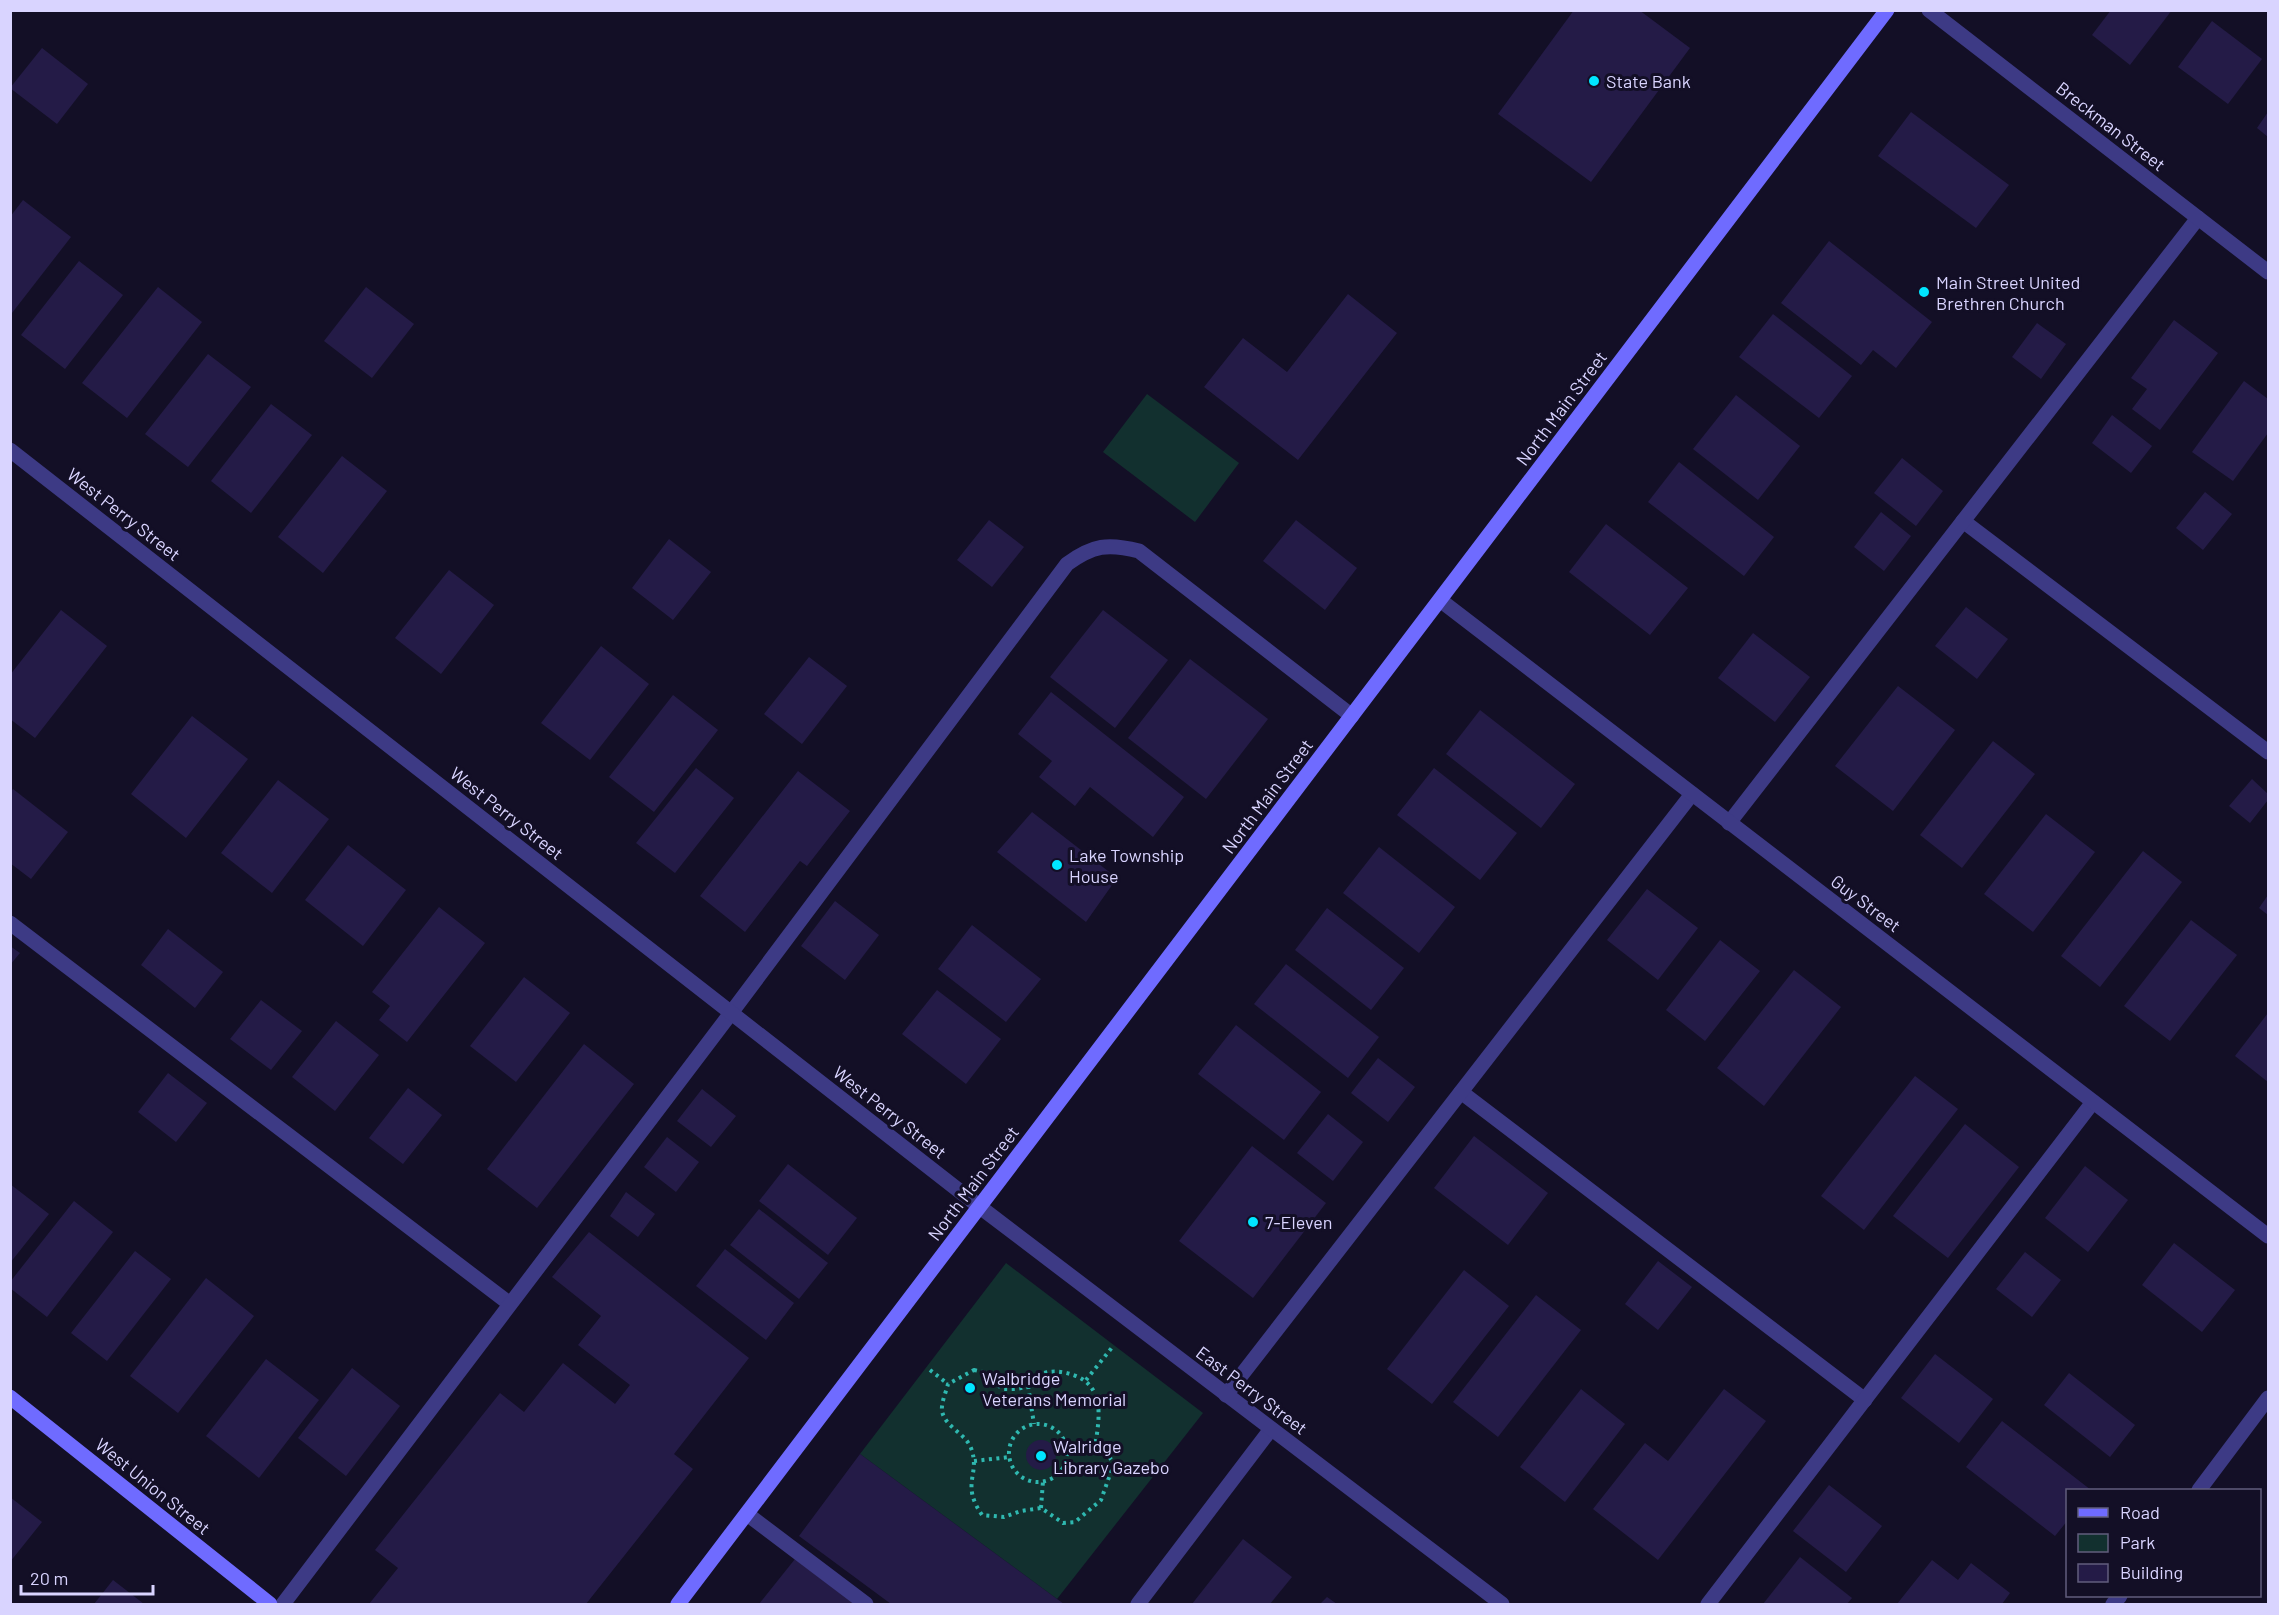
<svg xmlns="http://www.w3.org/2000/svg" width="2279" height="1615" font-family="Barlow,sans-serif">
  <style>
    .green { fill: #12302f }
    .building { fill: #241b47 }
    .lines { fill: none; stroke-linecap: round; stroke-linejoin: round }
    .path { stroke: #2fb8b0; stroke-width: 4; stroke-dasharray: 3 4.5; stroke-linecap: butt }
    .lane { stroke: #3d3a85; stroke-width: 15 }
    .street { stroke: #3d3a85; stroke-width: 15 }
    .secondary { stroke: #6f6bff; stroke-width: 15 }
    .poi-dot { fill: #00e5ff; stroke: #130f26; stroke-width: 2 }
    .labels { text-anchor: middle; dominant-baseline: central; stroke-width: 6; stroke-linejoin: round; paint-order: stroke }
    .poi-label { font-size: 18px; fill: #d9d4ff; stroke: #130f26; text-anchor: start }
    .street-label { font-size: 18px; fill: #d9d4ff; stroke: #130f26 }
  </style>
  <rect width="100%" height="100%" fill="#130f26"/>
  <g class="green">
    <path d="M1147 394 1239 463 1195 522 1103 452Z"/>
    <path d="M1006 1263 1203 1413 1057 1599 860 1454Z"/>
  </g>
  <g class="building">
    <path d="M1574 10H1639L1690 48 1591 182 1498 114Z"/>
    <path d="M2111 10H2172L2130 65 2092 35Z"/>
    <path d="M2212 21 2262 59 2228 104 2178 67Z"/>
    <path d="M42 48 88 84 57 124 10 88Z"/>
    <path d="M1911 112 2009 185 1976 228 1878 156Z"/>
    <path d="M2268 112V137L2257 128Z"/>
    <path d="M23 200 71 237 12 313 10 217Z"/>
    <path d="M1829 241 1932 322 1896 368 1873 350 1861 365 1781 303Z"/>
    <path d="M79 261 123 295 65 369 21 335Z"/>
    <path d="M158 287 202 322 127 418 82 383Z"/>
    <path d="M366 287 414 324 372 378 324 341Z"/>
    <path d="M1348 294 1397 333 1298 460 1204 387 1243 338 1287 372Z"/>
    <path d="M1773 314 1852 376 1819 418 1739 357Z"/>
    <path d="M2174 320 2218 353 2160 430 2132 409 2147 389 2131 378Z"/>
    <path d="M2037 323 2066 344 2041 379 2012 357Z"/>
    <path d="M208 354 251 387 188 467 145 434Z"/>
    <path d="M2244 381 2268 399V433L2233 481 2192 452Z"/>
    <path d="M1736 395 1800 446 1758 500 1693 449Z"/>
    <path d="M271 404 312 435 251 513 211 481Z"/>
    <path d="M2112 415 2152 446 2131 473 2092 443Z"/>
    <path d="M342 456 387 491 323 573 278 537Z"/>
    <path d="M1902 458 1943 491 1916 526 1874 493Z"/>
    <path d="M1679 462 1774 537 1744 576 1648 502Z"/>
    <path d="M2205 492 2232 514 2203 550 2176 528Z"/>
    <path d="M1881 512 1911 536 1884 571 1854 547Z"/>
    <path d="M989 520 1024 547 992 587 957 560Z"/>
    <path d="M1296 520 1357 568 1325 610 1263 561Z"/>
    <path d="M1606 524 1688 588 1650 635 1569 572Z"/>
    <path d="M669 539 711 572 673 620 632 588Z"/>
    <path d="M449 570 494 605 441 674 395 638Z"/>
    <path d="M1966 607 2008 639 1977 679 1935 646Z"/>
    <path d="M61 610 107 646 35 738 10 719V675Z"/>
    <path d="M1103 610 1168 660 1115 728 1050 677Z"/>
    <path d="M1753 633 1810 677 1775 722 1718 678Z"/>
    <path d="M601 646 649 684 590 760 541 723Z"/>
    <path d="M809 657 847 686 802 744 764 714Z"/>
    <path d="M1190 659 1268 719 1206 799 1128 738Z"/>
    <path d="M1898 686 1955 730 1893 811 1835 766Z"/>
    <path d="M1051 692 1184 797 1153 837 1090 787 1075 806 1039 777 1052 761 1018 734Z"/>
    <path d="M673 695 718 730 654 812 609 777Z"/>
    <path d="M1480 710 1575 784 1541 828 1446 754Z"/>
    <path d="M192 716 248 759 186 838 131 794Z"/>
    <path d="M1993 741 2035 774 1962 868 1920 835Z"/>
    <path d="M696 768 734 798 675 873 636 843Z"/>
    <path d="M1434 768 1517 833 1480 880 1397 815Z"/>
    <path d="M798 771 850 811 807 866 800 861 745 932 700 896Z"/>
    <path d="M2252 779 2268 794V800L2250 823 2229 806Z"/>
    <path d="M278 780 329 819 272 893 221 853Z"/>
    <path d="M13 789 68 832 31 879 10 863V793Z"/>
    <path d="M1032 812 1117 878 1086 922 997 852Z"/>
    <path d="M2046 814 2095 852 2033 932 1984 894Z"/>
    <path d="M348 845 406 890 363 946 305 900Z"/>
    <path d="M1379 847 1455 907 1419 953 1343 893Z"/>
    <path d="M2143 851 2182 882 2100 987 2061 956Z"/>
    <path d="M1647 889 1698 928 1658 980 1607 940Z"/>
    <path d="M2268 895V915L2259 908Z"/>
    <path d="M835 901 879 935 845 980 801 946Z"/>
    <path d="M439 907 485 943 407 1042 379 1020 390 1006 372 992Z"/>
    <path d="M1327 908 1404 968 1371 1010 1295 950Z"/>
    <path d="M2191 920 2237 955 2170 1041 2124 1006Z"/>
    <path d="M972 925 1041 979 1006 1022 938 969Z"/>
    <path d="M168 929 223 972 195 1008 141 965Z"/>
    <path d="M1720 940 1760 971 1705 1041 1666 1010Z"/>
    <path d="M10 946 20 953 10 965Z"/>
    <path d="M1286 964 1379 1037 1348 1078 1254 1004Z"/>
    <path d="M1794 970 1841 1007 1764 1106 1717 1068Z"/>
    <path d="M524 977 570 1013 516 1082 470 1046Z"/>
    <path d="M937 990 1001 1039 966 1084 902 1034Z"/>
    <path d="M261 1000 302 1031 271 1070 230 1039Z"/>
    <path d="M2268 1013V1082L2235 1056Z"/>
    <path d="M336 1021 379 1055 335 1111 292 1077Z"/>
    <path d="M1236 1025 1321 1092 1284 1140 1198 1074Z"/>
    <path d="M584 1044 634 1084 537 1208 487 1169Z"/>
    <path d="M1378 1058 1415 1087 1388 1122 1351 1093Z"/>
    <path d="M168 1073 207 1103 176 1142 138 1112Z"/>
    <path d="M1915 1076 1958 1109 1864 1230 1821 1196Z"/>
    <path d="M408 1088 442 1115 403 1164 369 1138Z"/>
    <path d="M702 1089 736 1116 711 1147 677 1121Z"/>
    <path d="M1328 1114 1363 1142 1333 1181 1297 1153Z"/>
    <path d="M1965 1124 2019 1167 1948 1258 1893 1216Z"/>
    <path d="M1474 1136 1548 1193 1508 1245 1434 1188Z"/>
    <path d="M667 1137 699 1162 676 1192 644 1167Z"/>
    <path d="M1252 1146 1326 1203 1253 1298 1179 1241Z"/>
    <path d="M788 1164 857 1218 828 1255 759 1201Z"/>
    <path d="M2085 1166 2128 1200 2088 1252 2045 1218Z"/>
    <path d="M10 1184 49 1214 10 1263Z"/>
    <path d="M626 1192 655 1214 638 1237 610 1216Z"/>
    <path d="M74 1201 113 1232 47 1317 10 1288V1282Z"/>
    <path d="M759 1209 828 1263 799 1299 730 1245Z"/>
    <path d="M589 1232 749 1358 674 1454 693 1469 586 1604H369L398 1568 375 1550 500 1393 524 1412 563 1363 615 1404 630 1385 578 1345 601 1316 552 1277Z"/>
    <path d="M2174 1243 2235 1290 2202 1332 2142 1285Z"/>
    <path d="M725 1249 794 1303 766 1340 696 1286Z"/>
    <path d="M135 1251 171 1279 107 1361 71 1333Z"/>
    <path d="M2025 1252 2061 1280 2032 1317 1996 1289Z"/>
    <path d="M1658 1261 1692 1287 1658 1330 1625 1304Z"/>
    <path d="M1464 1270 1509 1306 1432 1404 1387 1369Z"/>
    <path d="M206 1278 254 1316 178 1413 130 1376Z"/>
    <path d="M1536 1295 1581 1330 1498 1437 1453 1402Z"/>
    <path d="M1935 1354 1993 1399 1959 1443 1901 1398Z"/>
    <path d="M266 1359 319 1400 259 1478 206 1436Z"/>
    <path d="M352 1368 400 1406 346 1476 298 1438Z"/>
    <path d="M2069 1373 2135 1425 2110 1457 2044 1405Z"/>
    <path d="M1581 1389 1625 1424 1565 1502 1520 1467Z"/>
    <path d="M1724 1389 1766 1421 1658 1560 1593 1509 1645 1443 1668 1461Z"/>
    <path d="M2002 1421 2091 1490H2068V1520L2055 1536 1966 1467Z"/>
    <circle cx="1041" cy="1455" r="15"/>
    <path d="M860 1454 1057 1599 1064 1604H891L799 1536Z"/>
    <path d="M1829 1485 1882 1526 1846 1572 1793 1531Z"/>
    <path d="M10 1497 42 1522 10 1562Z"/>
    <path d="M1243 1539 1292 1577 1270 1604H1192Z"/>
    <path d="M1800 1557 1852 1598 1847 1604H1763Z"/>
    <path d="M795 1559 854 1604H759Z"/>
    <path d="M1932 1560 1958 1580 1971 1563 2010 1593 2002 1604H1897Z"/>
    <path d="M113 1580 144 1604H94Z"/>
    <path d="M1327 1597 1337 1604H1320Z"/>
  </g>
  <g class="lines">
    <g class="path">
      <path d="M930 1370 948 1384"/>
      <path d="M974 1370 987 1373 1002 1389C1011 1389 1021 1390 1029 1385 1034 1381 1038 1375 1044 1373 1056 1370 1065 1372 1076 1376 1103 1387 1100 1415 1096 1440L1114 1463 1101 1500 1075 1522 1063 1523 1041 1508 1021 1511 1004 1517 982 1515C960 1483 981 1475 971 1448 965 1433 945 1427 942 1411 941 1403 946 1392 948 1384Z"/>
      <path d="M1086 1380 1114 1345"/>
      <path d="M1028 1386 1034 1424"/>
      <circle cx="1038" cy="1453" r="29"/>
      <path d="M1068 1449 1099 1444"/>
      <path d="M974 1461 1010 1457"/>
      <path d="M1041 1508 1043 1481"/>
    </g>
    <g class="lane">
      <path d="M1963 521 2268 752"/>
      <path d="M1729 823 2198 218"/>
      <path d="M10 923 510 1304"/>
      <path d="M1461 1092 1865 1400"/>
      <path d="M1226 1395 1692 794"/>
      <path d="M747 1514 866 1604"/>
      <path d="M283 1604 731 1013 1067 564C1093 545 1108 543 1139 551L1352 716"/>
      <path d="M1138 1604 1271 1429"/>
      <path d="M1708 1604 2093 1102"/>
    </g>
    <g class="street">
      <path d="M1929 10 2268 272"/>
      <path d="M10 450 980 1207 1502 1604"/>
      <path d="M1440 600 2268 1236"/>
      <path d="M2199 1490 2268 1398"/>
      <path d="M2113 1604 2120 1596"/>
    </g>
    <g class="secondary">
      <path d="M10 1397 270 1604"/>
      <path d="M678 1604 1887 10"/>
    </g>
  </g>
  <g class="poi-dot">
    <circle cx="1594" cy="81" r="6"/>
    <circle cx="1924" cy="292" r="6"/>
    <circle cx="1057" cy="865" r="6"/>
    <circle cx="1253" cy="1222" r="6"/>
    <circle cx="970" cy="1388" r="6"/>
    <circle cx="1041" cy="1456" r="6"/>
  </g>
  <g class="labels">
    <g class="poi-label">
      <text x="1606" y="81">State Bank</text>
      <text x="1936" y="282">Main Street United<tspan x="1936" dy="21">Brethren Church</tspan></text>
      <text x="1069" y="855">Lake Township<tspan x="1069" dy="21">House</tspan></text>
      <text x="1265" y="1222">7-Eleven</text>
      <text x="982" y="1378">Walbridge<tspan x="982" dy="21">Veterans Memorial</tspan></text>
      <text x="1053" y="1446">Walridge<tspan x="1053" dy="21">Library Gazebo</tspan></text>
    </g>
    <g class="street-label">
      <text transform="translate(2111 126) rotate(38)">Breckman Street</text>
      <text transform="translate(1561 408) rotate(-53)">North Main Street</text>
      <text transform="translate(124 514) rotate(38)">West Perry Street</text>
      <text transform="translate(1267 796) rotate(-53)">North Main Street</text>
      <text transform="translate(507 813) rotate(38)">West Perry Street</text>
      <text transform="translate(1866 903) rotate(37)">Guy Street</text>
      <text transform="translate(890 1112) rotate(38)">West Perry Street</text>
      <text transform="translate(973 1183) rotate(-53)">North Main Street</text>
      <text transform="translate(1252 1390) rotate(37)">East Perry Street</text>
      <text transform="translate(153 1486) rotate(39)">West Union Street</text>
    </g>
  </g>
  <rect width="2279" height="1615" fill="none" stroke="#d9d4ff" stroke-width="24"/>
  <rect x="2066" y="1489" width="195" height="108" fill="#130f26" stroke="#625e7d" stroke-width="1.5"/>
  <rect x="2078" y="1508" width="30" height="9" fill="#6f6bff" stroke="#625e7d" stroke-width="1.5"/>
  <text x="2120" y="1519" font-size="18" fill="#d9d4ff">Road</text>
  <rect x="2078" y="1534" width="30" height="18" fill="#12302f" stroke="#625e7d" stroke-width="1.5"/>
  <text x="2120" y="1549" font-size="18" fill="#d9d4ff">Park</text>
  <rect x="2078" y="1564" width="30" height="18" fill="#241b47" stroke="#625e7d" stroke-width="1.5"/>
  <text x="2120" y="1579" font-size="18" fill="#d9d4ff">Building</text>
  <path d="M21 1585v9h132v-9" fill="none" stroke="#d9d4ff" stroke-width="3"/>
  <text x="30" y="1585" font-size="18" fill="#d9d4ff" stroke="#130f26" stroke-width="4.5" paint-order="stroke">20 m</text>
</svg>
